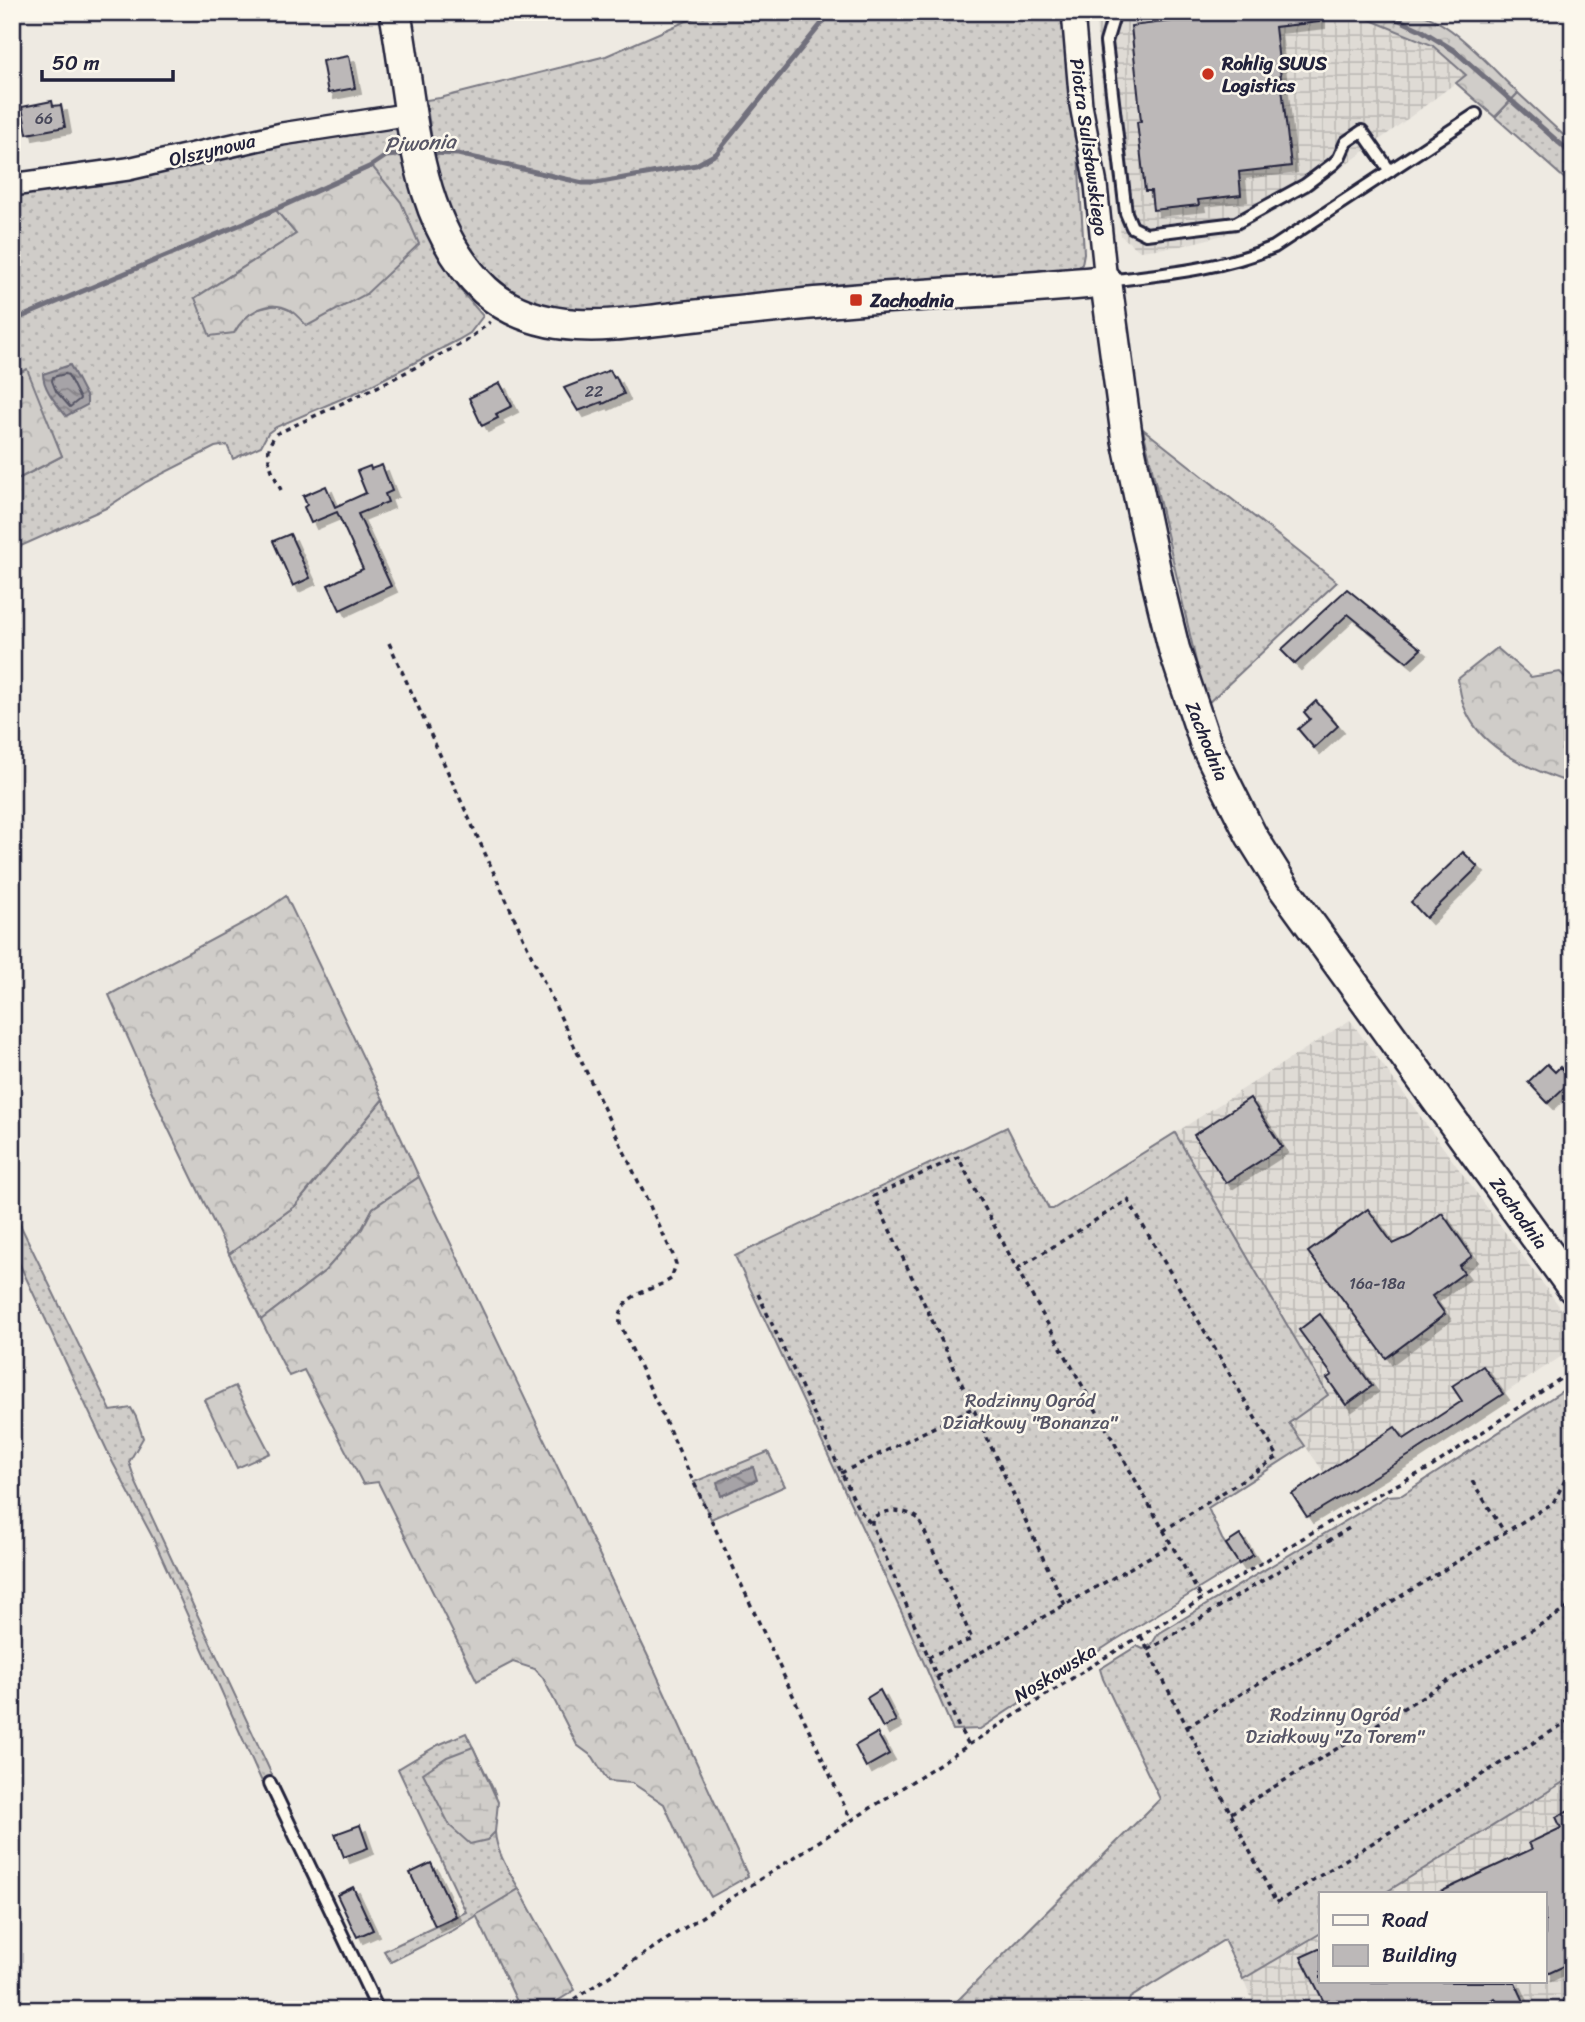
<svg xmlns="http://www.w3.org/2000/svg" width="1585" height="2022" font-family="Sriracha,sans-serif">
  <style>
    .industrial { fill: url(#industrial-grid) }
    .grass { fill: url(#grass-dots); stroke: #797882; stroke-width: 2; fill-rule: evenodd }
    .forest { fill: url(#forest-crowns); stroke: #797882; stroke-width: 2 }
    .wetland { fill: url(#wetland-marsh); stroke: #797882; stroke-width: 2 }
    .water { fill: url(#water-waves); stroke: #716f7c; stroke-width: 2 }
    .lines { fill: none; stroke-linecap: round; stroke-linejoin: round }
    .shore { stroke: #575666; stroke-width: 2 }
    .stream { stroke: #716f7c; stroke-width: 5 }
    .building { fill: #bcb8b8; stroke: #22223b; stroke-width: 2; filter: url(#shadow) }
    .lane-casing { stroke: #22223b; stroke-width: 16 }
    .street-casing { stroke: #22223b; stroke-width: 26 }
    .secondary-casing { stroke: #22223b; stroke-width: 35 }
    .path { stroke: #22223b; stroke-width: 3.5; stroke-dasharray: 5 5; stroke-linecap: butt }
    .lane { stroke: #fbf7ec; stroke-width: 10 }
    .street { stroke: #fbf7ec; stroke-width: 21 }
    .secondary { stroke: #fbf7ec; stroke-width: 30 }
    .poi-dot { fill: #c8321e; stroke: #fbf7ec; stroke-width: 2.5 }
    .labels { text-anchor: middle; dominant-baseline: central; stroke-width: 5; stroke-linejoin: round; paint-order: stroke }
    .number-label { font-size: 16px; fill: #48485a }
    .poi-label { font-size: 19px; font-weight: bold; fill: #22223b; stroke: #fbf7ec; text-anchor: start }
    .street-label { font-size: 19px; fill: #22223b; stroke: #fbf7ec }
    .park-label { font-size: 19px; fill: #565566; stroke: #fbf7ec }
    .water-label { font-size: 21px; font-style: italic; fill: #575666; stroke: #fbf7ec }
  </style>
  <defs>
    <pattern id="industrial-grid" width="8" height="8" patternUnits="userSpaceOnUse" patternTransform="scale(1.75)"><rect width="8" height="8" fill="#dfdbd5"/><path d="M0 4h8M4 0v8" fill="none" stroke="#bfbcb8"/></pattern>
    <pattern id="grass-dots" width="8" height="8" patternUnits="userSpaceOnUse" patternTransform="scale(1.75)"><rect width="8" height="8" fill="#d0cdc9"/><path d="M2 2h.1M6 6h.1" fill="none" stroke="#b2b0ae" stroke-width="1.8" stroke-linecap="round"/></pattern>
    <pattern id="forest-crowns" width="20" height="18" patternUnits="userSpaceOnUse" patternTransform="scale(1.75)"><rect width="20" height="18" fill="#d0cdc9"/><path d="M2 6a3 3 0 1 1 6 0M12 15a3 3 0 1 1 6 0" fill="none" stroke="#b2b0ae"/></pattern>
    <pattern id="wetland-marsh" width="20" height="14" patternUnits="userSpaceOnUse" patternTransform="scale(1.75)"><rect width="20" height="14" fill="#d0cdc9"/><path d="M1 5h8M5 5V1M11 12h8M15 12V8" fill="none" stroke="#b2b0ae"/></pattern>
    <pattern id="water-waves" width="16" height="10" patternUnits="userSpaceOnUse" patternTransform="scale(1.75)"><rect width="16" height="10" fill="#a6a3a7"/><path d="M0 5q4-4 8 0t8 0" fill="none" stroke="#878489"/></pattern>
    <filter id="shadow"><feDropShadow dx="6" dy="6" stdDeviation="0" flood-color="#0004"/></filter>
  </defs>
  <rect width="100%" height="100%" fill="#eeeae2"/>
  <filter id="ink" filterUnits="userSpaceOnUse"><feTurbulence type="fractalNoise" baseFrequency=".0143" numOctaves="2"/><feDisplacementMap in="SourceGraphic" scale="14" xChannelSelector="R" yChannelSelector="G"/><feConvolveMatrix kernelMatrix="1 2 1 2 8 2 1 2 1" color-interpolation-filters="sRGB"/></filter>
  <g filter="url(#ink)">
    <g class="industrial">
      <path d="M1095 12H1356L1373 21 1432 45 1466 75 1306 195 1252 224 1242 230 1181 246 1140 251 1121 236 1102 93Z"/>
      <path d="M1350 1020 1573 1325V1349L1342 1498 1289 1423 1328 1394 1175 1133Z"/>
      <path d="M1573 1776V2010H1257L1243 1979 1321 1932V1982H1545V1894H1383Z"/>
    </g>
    <g class="grass">
      <path d="M707 12H1062L1078 153 1084 253 1082 264 1076 270 601 310H565L539 307 494 284 462 243 438 182 426 100 440 98 606 56Z"/>
      <path d="M1518 93 1573 144V170L1565 179 1495 117Z"/>
      <path d="M389 127 398 130 403 136 444 261 462 292 483 316 470 333 458 340 364 389 276 427 268 433 261 446 233 459 227 445 215 447 146 482 106 508 12 550V482L62 456 26 370 12 376V195L114 182 230 155 267 143ZM276 210 366 294 292 311 276 305 255 310 241 320 195 298 296 234Z"/>
      <path d="M1143 429 1337 582 1206 705Z"/>
      <path d="M383 1099 419 1177 373 1208 362 1229 325 1271 261 1320 229 1254 295 1206Z"/>
      <path d="M1007 1127 1049 1209H1053L1175 1133 1328 1395 1289 1423 1305 1446 1208 1508 1222 1539 1239 1564 1114 1641 980 1729 953 1730 907 1624 735 1256Z"/>
      <path d="M12 1208 111 1411 131 1408 136 1417 143 1438 129 1462 136 1483 273 1777 262 1782 153 1538 113 1463 12 1248Z"/>
      <path d="M1573 1384V1776L1383 1894H1321V1933L1243 1979 1224 1940 1130 1998 1126 2010H948L1160 1799 1103 1679 1100 1669 1137 1646 1143 1649 1152 1644 1158 1634 1387 1496 1402 1495Z"/>
      <path d="M768 1452 785 1486 711 1519 694 1482Z"/>
      <path d="M466 1733 495 1793C499 1806 494 1818 495 1832 496 1852 510 1873 519 1889L454 1930 391 1962 384 1951 466 1912 398 1769 438 1745Z"/>
    </g>
    <g class="forest">
      <path d="M1356 12C1374 12 1393 10 1411 12 1450 17 1490 67 1518 93L1495 117 1456 83 1466 75 1432 45 1373 21Z"/>
      <path d="M372 166 401 202 419 244 366 294 307 326C302 321 296 314 290 310 268 298 245 313 234 333L210 336 195 298 296 234 275 209Z"/>
      <path d="M27 369 62 456 12 482V376Z"/>
      <path d="M1497 648 1531 677 1560 672 1573 685V784C1535 771 1483 751 1466 711 1461 701 1460 690 1458 679Z"/>
      <path d="M286 896 383 1099 295 1206 229 1254 167 1126 109 995 260 914Z"/>
      <path d="M419 1177 655 1671 748 1876 711 1897 685 1851 664 1804 632 1783 608 1781 593 1757 577 1745 543 1678 535 1669 513 1662 477 1681 378 1482 363 1484 304 1370 289 1376 261 1320 325 1271 362 1229 373 1208Z"/>
      <path d="M235 1386 270 1453 237 1468 205 1400Z"/>
      <path d="M519 1889 575 1990 543 2010H521L476 1915Z"/>
    </g>
    <path class="wetland" d="M473 1747 498 1802 495 1832 487 1840 470 1844 450 1826 423 1773 447 1757Z"/>
    <g class="water">
      <path d="M70 365 87 398V405L66 416C57 404 43 389 43 374Z"/>
      <path d="M753 1467 757 1480 721 1496 717 1482Z"/>
    </g>
    <g class="lines">
      <path class="shore" d="M65 374 68 375 80 399 70 407 56 391 52 381 53 377Z"/>
      <g class="stream">
        <path d="M1382 12 1421 30 1455 51 1573 155"/>
        <path d="M427 153 458 154 583 183H596L696 165 716 154 831 12"/>
        <path d="M12 321 265 214 371 166 386 156 410 154"/>
      </g>
    </g>
    <g class="building">
      <path d="M1247 12H1319V22L1275 27 1291 166 1239 172 1241 195 1198 200 1199 205 1153 210 1151 191H1145L1137 122 1141 121 1131 26Z"/>
      <path d="M349 56 355 88 328 93 322 61Z"/>
      <path d="M52 101 53 106 61 105 65 127 27 134 22 107Z"/>
      <path d="M610 370 614 378 616 377 624 394 603 404 602 402 578 411 564 388Z"/>
      <path d="M500 383 512 406 496 414 498 418 482 426 469 398Z"/>
      <path d="M382 465 392 491 385 494 388 502 358 514 391 586 340 610 328 585 363 569 337 512 311 523 304 507 307 505 303 496 326 486 335 507 366 493 357 471 370 466 371 469Z"/>
      <path d="M290 534 310 578 293 586 273 541Z"/>
      <path d="M1347 589 1421 649 1407 662 1348 614 1295 664 1281 650Z"/>
      <path d="M1316 701 1338 726 1314 748 1298 729 1310 719 1304 712Z"/>
      <path d="M1463 852 1478 867 1426 918 1411 902Z"/>
      <path d="M1547 1064 1555 1072 1560 1067 1572 1080 1548 1103 1528 1082Z"/>
      <path d="M1250 1098 1282 1147 1226 1183 1194 1135Z"/>
      <path d="M1368 1209 1393 1244 1411 1236 1442 1213 1472 1256 1459 1266 1464 1273 1432 1296 1445 1314 1386 1358 1308 1252Z"/>
      <path d="M1320 1314 1372 1386 1346 1405 1327 1378 1332 1375 1299 1330Z"/>
      <path d="M1483 1366 1503 1394 1413 1453 1307 1517 1292 1494 1395 1427 1404 1439 1462 1401 1452 1386Z"/>
      <path d="M1240 1535 1253 1555 1239 1564 1226 1544Z"/>
      <path d="M880 1690 896 1721 883 1728 867 1698Z"/>
      <path d="M877 1733 889 1754 866 1767 855 1746Z"/>
      <path d="M1573 1809V1962L1545 1975V1894H1436L1532 1849 1529 1843 1561 1828 1556 1817Z"/>
      <path d="M360 1825 368 1848 344 1857 335 1834Z"/>
      <path d="M431 1863 456 1916 435 1926 410 1873Z"/>
      <path d="M353 1887 373 1930 357 1937 337 1895Z"/>
      <path d="M1321 1948V1982H1515L1528 2010H1500L1495 1998 1471 2010H1328L1301 1957Z"/>
    </g>
    <g class="lines">
      <g class="lane-casing">
        <g id="lane">
          <path d="M1115 12 1106 42 1126 213 1132 227 1146 234 1236 223 1305 185 1333 164 1339 158 1346 142 1362 131 1390 171"/>
          <path d="M1108 281C1165 274 1221 269 1274 247L1476 114"/>
          <path d="M270 1783 378 2010"/>
          <path d="M1569 2006 1573 2004"/>
        </g>
      </g>
      <g class="street-casing">
        <g id="street">
          <path d="M1073 12 1081 105 1096 185 1106 281"/>
          <path d="M12 185 128 169 282 134 411 114"/>
        </g>
      </g>
      <g class="secondary-casing">
        <path id="secondary" d="M395 12C413 105 411 219 485 290 510 313 543 323 577 325 607 327 638 322 667 319 716 313 766 308 815 303 912 294 1009 291 1106 281L1127 438 1158 584 1174 649 1206 745 1251 835 1284 888 1573 1288"/>
      </g>
      <g class="path">
        <path d="M281 490C272 471 261 453 276 434L379 386 465 342 490 322"/>
        <path d="M389 643 535 963 673 1255 676 1264 671 1279C651 1292 617 1293 620 1324L851 1820"/>
        <path d="M1017 1269 1128 1200 1278 1457 1163 1531"/>
        <path d="M758 1294 858 1508 871 1524"/>
        <path d="M841 1473 973 1408"/>
        <path d="M1472 1481 1505 1533"/>
        <path d="M1065 1605 874 1196 958 1157 1017 1269 1202 1599"/>
        <path d="M1141 1636 1276 1903 1573 1718"/>
        <path d="M1148 1650 1351 1527"/>
        <path d="M928 1657 972 1639 919 1519C907 1509 882 1508 872 1519V1525L959 1728 969 1745"/>
        <path d="M937 1677 1171 1545"/>
        <path d="M1187 1727 1553 1503 1573 1465"/>
        <path d="M1231 1813 1573 1605"/>
        <path d="M557 2010 1096 1663 1361 1503 1430 1468 1573 1370"/>
      </g>
      <use href="#lane" class="lane"/>
      <use href="#street" class="street"/>
      <use href="#secondary" class="secondary"/>
    </g>
  </g>
  <g class="poi-dot">
    <circle cx="1208" cy="74" r="7"/>
    <rect x="849" y="293" width="14" height="14" rx="3.5"/>
  </g>
  <g class="labels">
    <g class="number-label">
      <text x="44" y="118">66</text>
      <text x="594" y="391">22</text>
      <text x="1377" y="1283">16a-18a</text>
    </g>
    <g class="poi-label">
      <text x="1222" y="63">Rohlig SUUS<tspan x="1222" dy="22">Logistics</tspan></text>
      <text x="870" y="300">Zachodnia</text>
    </g>
    <g class="street-label">
      <text transform="translate(1089 147) rotate(82)">Piotra Sulisławskiego</text>
      <text transform="translate(212 150) rotate(-13)">Olszynowa</text>
      <text transform="translate(1207 741) rotate(68)">Zachodnia</text>
      <text transform="translate(1519 1213) rotate(54)">Zachodnia</text>
      <text transform="translate(1055 1673) rotate(-32)">Noskowska</text>
    </g>
    <g class="park-label">
      <text x="1030" y="1400">Rodzinny Ogród<tspan x="1030" dy="22">Działkowy "Bonanza"</tspan></text>
      <text x="1335" y="1714">Rodzinny Ogród<tspan x="1335" dy="22">Działkowy "Za Torem"</tspan></text>
    </g>
    <g class="water-label">
      <text transform="translate(420 143) rotate(-3)">Piwonia</text>
    </g>
  </g>
  <rect width="1585" height="2022" fill="none" stroke="#fbf7ec" stroke-width="42"/>
  <rect x="21" y="21" width="1543" height="1980" fill="none" stroke="#22223b" stroke-width="2.5" filter="url(#ink)"/>
  <rect x="1319" y="1892" width="228" height="91" fill="#fbf7ec" stroke="#a4a2a5" stroke-width="2"/>
  <rect x="1333" y="1915" width="35" height="10" fill="#fbf7ec" stroke="#a4a2a5" stroke-width="2"/>
  <text x="1382" y="1927" font-size="21" fill="#22223b">Road</text>
  <rect x="1333" y="1945" width="35" height="21" fill="#bcb8b8" stroke="#a4a2a5" stroke-width="2"/>
  <text x="1382" y="1962" font-size="21" fill="#22223b">Building</text>
  <path d="M42 70v10h131v-10" fill="none" stroke="#22223b" stroke-width="3.5"/>
  <text x="52" y="70" font-size="21" fill="#22223b" stroke="#fbf7ec" stroke-width="5" paint-order="stroke">50 m</text>
</svg>
